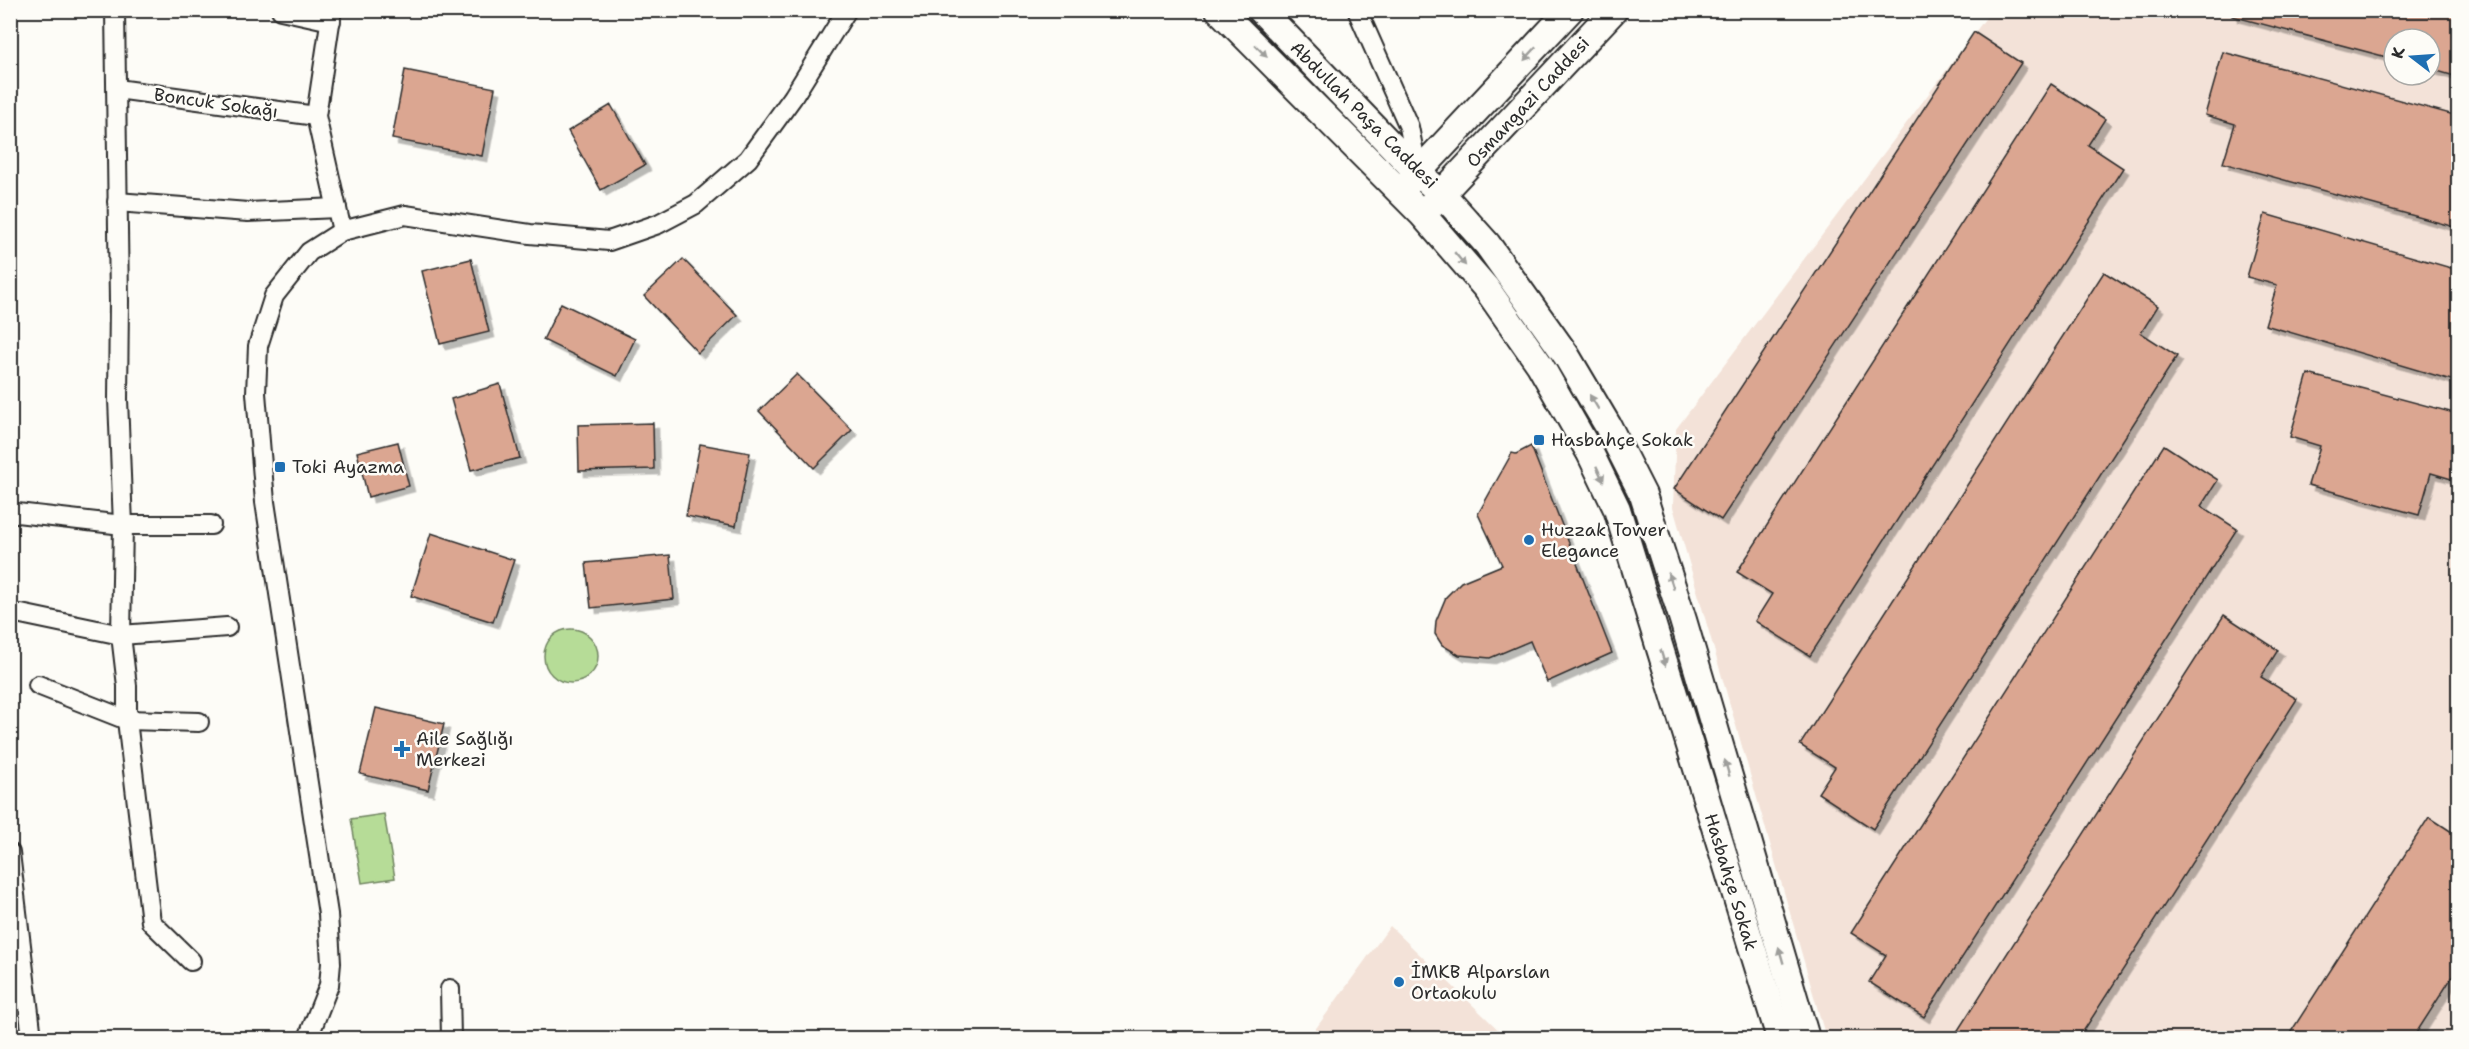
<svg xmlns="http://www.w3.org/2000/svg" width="2469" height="1049" font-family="'Shantell Sans',sans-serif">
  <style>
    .built { fill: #f3e2d8; fill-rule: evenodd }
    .green { fill: #b6dc97; stroke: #708461; stroke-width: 1.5 }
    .building { fill: #dba691; stroke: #2b2b2b; stroke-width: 1.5; filter: url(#shadow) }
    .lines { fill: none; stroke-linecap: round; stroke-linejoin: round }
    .street-casing { stroke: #2b2b2b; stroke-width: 22 }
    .secondary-casing { stroke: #2b2b2b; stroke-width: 30 }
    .street { stroke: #fdfcf7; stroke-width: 18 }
    .secondary { stroke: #fdfcf7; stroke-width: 26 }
    .oneway { fill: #9e9e9b }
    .poi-dot { fill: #1f6fb2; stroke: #fdfcf7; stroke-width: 2 }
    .labels { text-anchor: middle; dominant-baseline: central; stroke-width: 5; stroke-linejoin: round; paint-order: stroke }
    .street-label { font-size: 18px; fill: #2b2b2b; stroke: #fdfcf7 }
    .poi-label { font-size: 18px; fill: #2b2b2b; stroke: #fdfcf7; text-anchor: start }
  </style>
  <defs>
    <filter id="shadow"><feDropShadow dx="5.5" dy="5.5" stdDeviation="0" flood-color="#0004"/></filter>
  </defs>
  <rect width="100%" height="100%" fill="#fdfcf7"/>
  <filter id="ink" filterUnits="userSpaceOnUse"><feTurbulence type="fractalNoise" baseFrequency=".0167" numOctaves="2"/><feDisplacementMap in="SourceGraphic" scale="12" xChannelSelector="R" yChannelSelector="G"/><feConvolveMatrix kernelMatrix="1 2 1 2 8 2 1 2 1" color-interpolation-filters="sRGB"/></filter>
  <g filter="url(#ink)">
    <g class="built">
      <path d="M1991 11H2458V1038H1826L1673 507 1676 429ZM2394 39H2430V75H2394Z"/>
      <path d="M1390 926 1507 1038H1309Z"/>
    </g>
    <g class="green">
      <circle cx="571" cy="656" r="27"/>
      <path d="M384 814 395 878 362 883 351 819Z"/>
    </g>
    <g class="building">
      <path d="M2233 10H2458V77L2430 69V39H2394V59L2232 16Z"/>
      <path d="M1974 32 2021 63 1721 520 1674 489Z"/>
      <path d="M2223 52 2458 116V228L2223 163 2235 124 2205 115Z"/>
      <path d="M405 70 495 88 482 156 392 139Z"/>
      <path d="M2051 84 2105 119 2088 145 2123 168 1810 656 1755 621 1772 594 1737 572Z"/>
      <path d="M611 105 645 165 601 190 568 131Z"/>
      <path d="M2265 214 2458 270V382L2265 325 2277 285 2247 277Z"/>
      <path d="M471 259 489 332 440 344 422 271Z"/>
      <path d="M683 259 737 315 698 353 644 296Z"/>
      <path d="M2104 272 2158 306 2141 333 2177 356 1873 829 1818 793 1835 767 1800 745Z"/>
      <path d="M561 303 635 339 617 376 543 340Z"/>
      <path d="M797 374 852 430 814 468 759 411Z"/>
      <path d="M2308 374 2458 414V481L2431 473 2419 515 2308 485 2320 446 2290 437Z"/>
      <path d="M500 384 520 458 471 470 451 399Z"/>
      <path d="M653 423 654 469 579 471 578 425Z"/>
      <path d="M398 442 409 486 368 497 357 452Z"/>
      <path d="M700 444 750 453 736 526 686 516Z"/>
      <path d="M2164 445 2218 480 2201 506 2237 529 1924 1017 1869 982 1886 955 1851 933Z"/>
      <path d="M1531 446 1612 653 1547 682 1530 641 1490 658 1459 655 1442 645 1435 634 1436 621 1446 597 1461 582 1502 565 1478 514 1512 453 1516 454Z"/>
      <path d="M431 533 514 560 493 622 411 596Z"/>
      <path d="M670 555 674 599 591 608 586 563Z"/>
      <path d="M2224 615 2278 650 2261 677 2297 699 2079 1038H1953Z"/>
      <path d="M376 708 444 724 428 790 360 774Z"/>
      <path d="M2429 817 2458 836V968L2413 1038H2287Z"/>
    </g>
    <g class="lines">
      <g class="street-casing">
        <g id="street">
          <path d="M115 10 119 301 118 399 123 525 121 635 127 686V720L151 922 191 961"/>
          <path d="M281 10 331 21"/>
          <path d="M332 10 316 116 342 231"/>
          <path d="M1357 10 1409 127 1418 173"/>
          <path d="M117 89 316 116"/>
          <path d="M117 202 248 212 337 208"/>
          <path d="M17 513 123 525H211"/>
          <path d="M21 614 121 635 227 627"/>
          <path d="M38 685 127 720 199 722"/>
          <path d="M10 853 32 1038"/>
          <path d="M450 989 451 1038"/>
          <path d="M308 1038 329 985 331 963 328 914 265 502 256 393 258 346 274 296 309 252 342 231 405 215 530 234 609 241 658 224 696 204 748 159 793 97 847 10"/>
        </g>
      </g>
      <g class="secondary-casing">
        <g id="secondary">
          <path d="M1219 10 1422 214 1486 288 1540 365 1590 453 1617 509 1780 1038"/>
          <path d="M1261 10 1418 173 1442 194 1487 244 1566 355 1608 426 1643 495 1683 620 1806 1038"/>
          <path d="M1406 185 1570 10"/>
          <path d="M1431 205 1614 10"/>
        </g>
      </g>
      <use href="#street" class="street"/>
      <use href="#secondary" class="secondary"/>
    </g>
    <defs><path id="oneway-solid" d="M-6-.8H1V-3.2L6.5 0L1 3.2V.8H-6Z" transform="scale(1.5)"/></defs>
    <g class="oneway">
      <use href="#oneway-solid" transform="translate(1261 51) rotate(45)"/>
      <use href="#oneway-solid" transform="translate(1530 54) rotate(133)"/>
      <use href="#oneway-solid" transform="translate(1460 259) rotate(50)"/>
      <use href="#oneway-solid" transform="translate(1594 402) rotate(-121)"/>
      <use href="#oneway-solid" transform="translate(1600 474) rotate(65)"/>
      <use href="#oneway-solid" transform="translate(1671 581) rotate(-108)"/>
      <use href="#oneway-solid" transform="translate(1663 658) rotate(73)"/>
      <use href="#oneway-solid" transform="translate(1727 768) rotate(-106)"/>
      <use href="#oneway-solid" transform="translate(1781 955) rotate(-106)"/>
    </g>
  </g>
  <g class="poi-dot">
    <rect x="1533" y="434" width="12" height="12" rx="3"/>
    <rect x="274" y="461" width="12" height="12" rx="3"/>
    <circle cx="1529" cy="540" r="6"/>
    <path d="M399 740h6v6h6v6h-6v6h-6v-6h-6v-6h6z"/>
    <circle cx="1399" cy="982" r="6"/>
  </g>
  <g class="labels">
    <g class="street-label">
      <text transform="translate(1528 102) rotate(-47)">Osmangazi Caddesi</text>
      <text transform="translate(216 103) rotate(8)">Boncuk Sokağı</text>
      <text transform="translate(1364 115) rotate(45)">Abdullah Paşa Caddesi</text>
      <text transform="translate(1731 882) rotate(73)">Hasbahçe Sokak</text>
    </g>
    <g class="poi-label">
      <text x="1551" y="440">Hasbahçe Sokak</text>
      <text x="292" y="467">Toki Ayazma</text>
      <text x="1541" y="530">Huzzak Tower<tspan x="1541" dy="21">Elegance</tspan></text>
      <text x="416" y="739">Aile Sağlığı<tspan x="416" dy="21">Merkezi</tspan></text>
      <text x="1411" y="972">İMKB Alparslan<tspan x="1411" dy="21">Ortaokulu</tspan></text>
    </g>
  </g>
  <rect width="2469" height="1049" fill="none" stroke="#fdfcf7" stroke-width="36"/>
  <rect x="18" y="18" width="2433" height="1013" fill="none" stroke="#2b2b2b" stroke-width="2" filter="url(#ink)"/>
  <g transform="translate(2412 57) rotate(287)"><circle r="28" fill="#fdfcf7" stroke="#a9a8a5" stroke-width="1.5"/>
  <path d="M0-4.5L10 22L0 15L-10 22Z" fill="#1f6fb2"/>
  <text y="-9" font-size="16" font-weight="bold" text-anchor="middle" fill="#2b2b2b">K</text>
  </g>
</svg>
